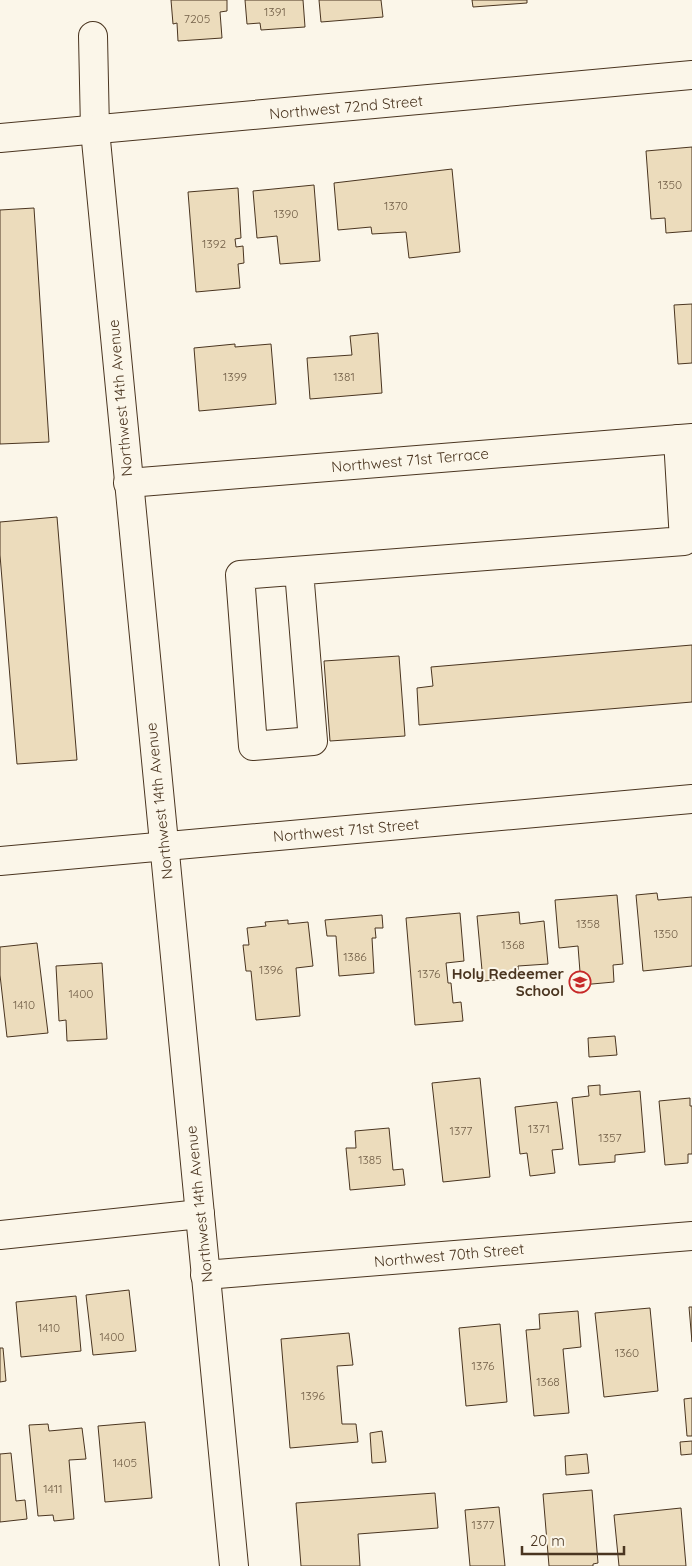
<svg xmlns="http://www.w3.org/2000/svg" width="692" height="1566" font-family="Quicksand,sans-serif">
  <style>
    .building { fill: #ecdcbc; stroke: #4a3520 }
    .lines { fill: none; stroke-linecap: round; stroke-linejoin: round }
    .minor-casing { stroke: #4a3520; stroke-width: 30 }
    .minor { stroke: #fbf6e9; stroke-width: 28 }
    .labels { text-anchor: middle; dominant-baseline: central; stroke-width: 4; stroke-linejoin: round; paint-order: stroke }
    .number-label { font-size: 12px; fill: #725f47 }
    .street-label { font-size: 15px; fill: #4a3520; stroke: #fbf6e9 }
    .poi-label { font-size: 15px; font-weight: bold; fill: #4a3520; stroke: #fbf6e9; text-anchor: end }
  </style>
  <rect width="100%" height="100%" fill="#fbf6e9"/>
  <g class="building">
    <path d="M171 0H227V11L220 12 222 38 178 41 177 23 173 24Z"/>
    <path d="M245 0H303L305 27 261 30 260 23 247 24Z"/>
    <path d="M319 0H381L383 17 321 22Z"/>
    <path d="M472 0H527V3L473 7Z"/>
    <path d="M692 147V231L666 233 665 218 651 219 646 151Z"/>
    <path d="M452 169 460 252 409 258 406 232 372 234 371 227 338 230 334 183Z"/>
    <path d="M314 185 320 261 280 264 277 236 257 238 253 191Z"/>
    <path d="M238 188 241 238 235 239 236 247 243 246 244 263 238 264 240 288 196 292 188 192Z"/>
    <path d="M34 208 49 442 0 444V210Z"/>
    <path d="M692 304V363L678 364 674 305Z"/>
    <path d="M378 333 382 393 310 399 307 358 352 355 350 336Z"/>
    <path d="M235 344V347L271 344 276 404 199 411 194 348Z"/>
    <path d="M57 517 77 760 17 764 0 555V522Z"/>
    <path d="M692 645V702L419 725 417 688 433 686 431 667Z"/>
    <path d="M399 656 405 736 330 741 324 661Z"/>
    <path d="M657 893 658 900 692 897V966L643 971 636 895Z"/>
    <path d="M617 895 623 964 613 965 614 982 581 985 578 946 559 948 555 900Z"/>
    <path d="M519 912 520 924 544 921 548 964 518 966 519 978 483 981 477 916Z"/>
    <path d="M460 913 464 961 446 963 448 983H451L453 1003 461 1002 463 1021 415 1025 406 918Z"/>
    <path d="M382 915 383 928H375L376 938H372L374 973 339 976 336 936H327L325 920Z"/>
    <path d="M288 920V924L308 922 313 966 296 968 300 1016 256 1020 251 971H246L243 945H249L247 928 266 926 265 922Z"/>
    <path d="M37 943 48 1033 7 1037 0 975V947Z"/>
    <path d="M102 963 107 1039 67 1041 66 1020 59 1021 56 966Z"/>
    <path d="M615 1036 617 1055 589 1057 588 1038Z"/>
    <path d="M480 1078 490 1177 443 1182 432 1083Z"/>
    <path d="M600 1085V1095L640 1091 645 1152 615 1155V1162L579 1165 572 1098 589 1096 588 1086Z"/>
    <path d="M690 1098V1106H692V1154H688V1163L665 1165 659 1101Z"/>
    <path d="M557 1102 563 1149 552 1150 555 1173 530 1176 527 1153 520 1154 515 1107Z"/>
    <path d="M389 1128 393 1170 403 1169 405 1185 350 1190 346 1148H356L355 1131Z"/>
    <path d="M129 1290 136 1351 93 1355 86 1295Z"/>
    <path d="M76 1296 81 1351 21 1357 16 1302Z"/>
    <path d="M689 1307H692V1342Z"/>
    <path d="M650 1308 658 1391 604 1397 595 1313Z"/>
    <path d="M578 1311 581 1347 563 1349 569 1413 534 1416 526 1330 540 1329 539 1314Z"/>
    <path d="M500 1324 507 1402 466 1406 459 1328Z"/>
    <path d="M349 1333 353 1365 337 1366 342 1424H356L358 1442 290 1448 281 1339Z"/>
    <path d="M0 1348H3L6 1381 0 1382Z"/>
    <path d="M692 1398V1436H687L684 1399Z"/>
    <path d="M145 1422 152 1498 105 1502 98 1426Z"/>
    <path d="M48 1424 49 1431 82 1428 86 1459 69 1460 74 1519 54 1521 53 1515 38 1516 29 1425Z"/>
    <path d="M382 1431 386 1462 372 1463 370 1433Z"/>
    <path d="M692 1441V1454L681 1455 680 1442Z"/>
    <path d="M11 1453 16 1501 25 1500 27 1519 0 1522V1454Z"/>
    <path d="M587 1454 589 1473 566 1475 565 1456Z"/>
    <path d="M592 1490 598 1563 593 1564V1566H549L543 1494Z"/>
    <path d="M435 1493 438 1528 358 1534 360 1566H301L296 1503Z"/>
    <path d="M499 1507 505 1566H470L465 1510Z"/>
    <path d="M681 1508 686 1566H619L614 1515Z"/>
  </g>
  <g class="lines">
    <g class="minor-casing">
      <g id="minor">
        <path d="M93 36 95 130 234 1566"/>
        <path d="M0 138 692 75"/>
        <path d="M128 483 692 438"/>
        <path d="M299 571 313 741 253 746 240 575 684 541 678 439"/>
        <path d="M0 861 692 799"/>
        <path d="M0 1235 200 1214"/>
        <path d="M205 1275 692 1236"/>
      </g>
    </g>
    <use href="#minor" class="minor"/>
  </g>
  <defs>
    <g id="school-ring" transform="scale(1.125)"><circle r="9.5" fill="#fbf6e9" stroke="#c62828" stroke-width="1.5"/><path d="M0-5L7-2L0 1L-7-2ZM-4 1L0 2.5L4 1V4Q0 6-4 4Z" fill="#c62828"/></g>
  </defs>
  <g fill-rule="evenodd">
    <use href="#school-ring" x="580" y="982"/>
  </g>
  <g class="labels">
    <g class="number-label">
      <text x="275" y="11">1391</text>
      <text x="197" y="18">7205</text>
      <text x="670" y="184">1350</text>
      <text x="396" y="205">1370</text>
      <text x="286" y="213">1390</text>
      <text x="214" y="243">1392</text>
      <text x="235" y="376">1399</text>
      <text x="344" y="376">1381</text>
      <text x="588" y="923">1358</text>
      <text x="666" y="933">1350</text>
      <text x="513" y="944">1368</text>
      <text x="355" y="956">1386</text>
      <text x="271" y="969">1396</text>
      <text x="429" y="973">1376</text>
      <text x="81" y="993">1400</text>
      <text x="24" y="1004">1410</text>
      <text x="539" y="1128">1371</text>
      <text x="461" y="1130">1377</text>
      <text x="610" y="1137">1357</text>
      <text x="370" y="1159">1385</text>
      <text x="49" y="1327">1410</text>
      <text x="112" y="1336">1400</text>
      <text x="627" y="1352">1360</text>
      <text x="483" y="1365">1376</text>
      <text x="548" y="1381">1368</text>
      <text x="313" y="1395">1396</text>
      <text x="125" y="1462">1405</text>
      <text x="53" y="1488">1411</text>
      <text x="483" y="1524">1377</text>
    </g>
    <g class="street-label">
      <text transform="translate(346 107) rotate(-5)">Northwest 72nd Street</text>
      <text transform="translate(120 398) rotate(-95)">Northwest 14th Avenue</text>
      <text transform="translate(410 460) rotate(-5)">Northwest 71st Terrace</text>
      <text transform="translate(159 801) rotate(-96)">Northwest 14th Avenue</text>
      <text transform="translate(346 830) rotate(-5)">Northwest 71st Street</text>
      <text transform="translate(199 1204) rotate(-96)">Northwest 14th Avenue</text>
      <text transform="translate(449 1255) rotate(-5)">Northwest 70th Street</text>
    </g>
    <g class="poi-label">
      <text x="564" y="973">Holy Redeemer<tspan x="564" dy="17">School</tspan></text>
    </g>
  </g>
  <path d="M522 1546v8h102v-8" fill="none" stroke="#4a3520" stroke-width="2.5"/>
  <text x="530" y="1546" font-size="15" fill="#4a3520" stroke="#fbf6e9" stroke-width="4" paint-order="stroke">20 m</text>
</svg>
